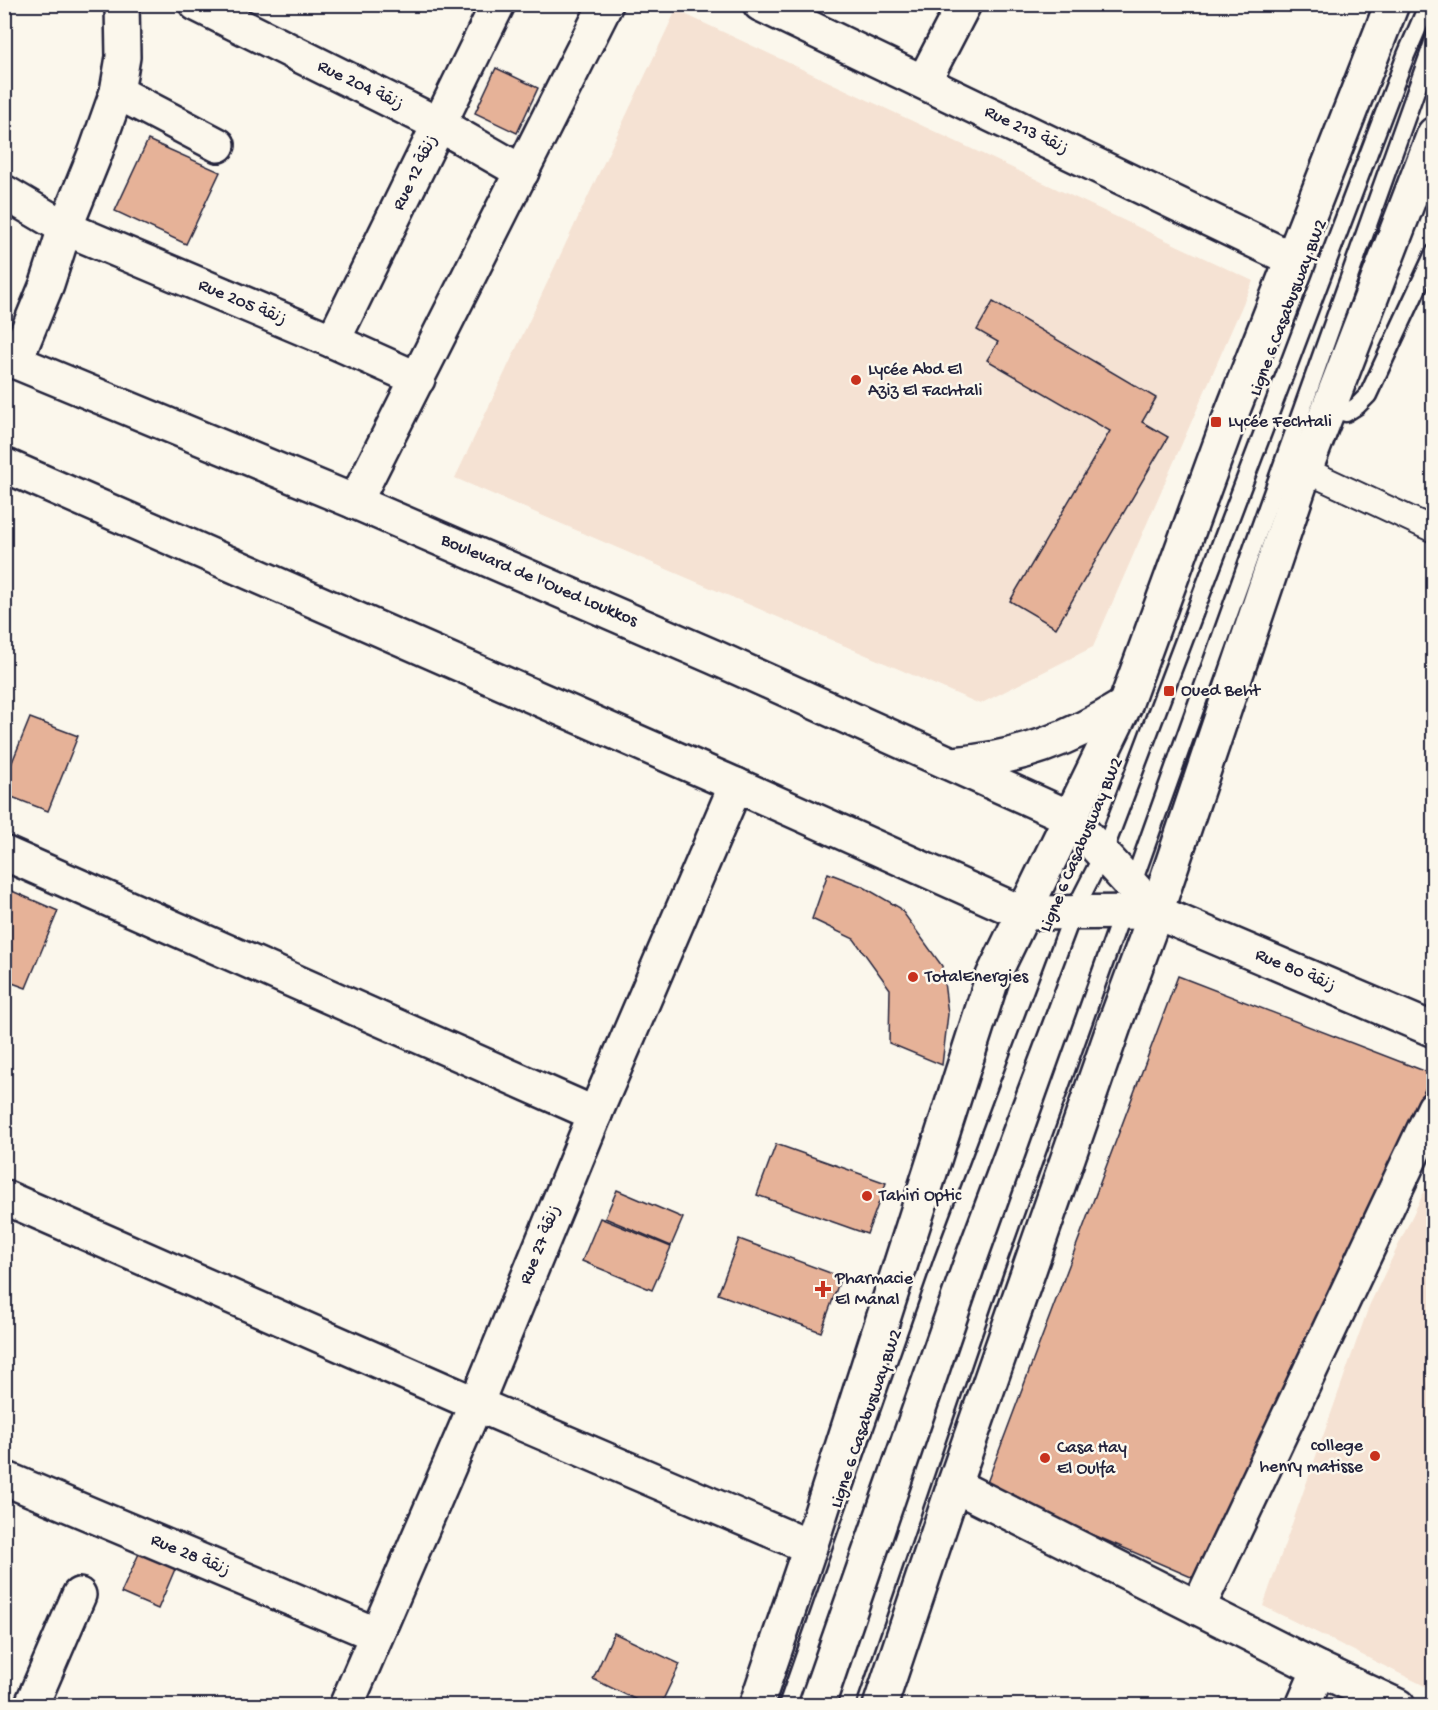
<svg xmlns="http://www.w3.org/2000/svg" width="1438" height="1710" font-family="'Gochi Hand','Playpen Sans Arabic',sans-serif">
  <style>
    .built { fill: #f5e2d3 }
    .building { fill: #e6b298; stroke: #22223b; stroke-width: 1.5 }
    .lines { fill: none; stroke-linecap: round; stroke-linejoin: round }
    .service-casing { stroke: #22223b; stroke-width: 21 }
    .pedestrian-casing { stroke: #22223b; stroke-width: 28 }
    .minor-casing { stroke: #22223b; stroke-width: 38 }
    .secondary-casing { stroke: #22223b; stroke-width: 38 }
    .service { stroke: #fbf7ec; stroke-width: 16 }
    .pedestrian { stroke: #fbf7ec; stroke-width: 24 }
    .minor { stroke: #fbf7ec; stroke-width: 33 }
    .secondary { stroke: #fbf7ec; stroke-width: 33 }
    .poi-dot { fill: #c8321e; stroke: #fbf7ec; stroke-width: 2 }
    .labels { text-anchor: middle; dominant-baseline: central; stroke-width: 5; stroke-linejoin: round; paint-order: stroke }
    .street-label { font-size: 18px; fill: #22223b; stroke: #fbf7ec }
    .poi-label { font-size: 18px; fill: #22223b; stroke: #fbf7ec; text-anchor: start }
  </style>
  <rect width="100%" height="100%" fill="#fbf7ec"/>
  <filter id="ink" filterUnits="userSpaceOnUse"><feTurbulence type="fractalNoise" baseFrequency=".0167" numOctaves="2"/><feDisplacementMap in="SourceGraphic" scale="12" xChannelSelector="R" yChannelSelector="G"/><feConvolveMatrix kernelMatrix="1 2 1 2 8 2 1 2 1" color-interpolation-filters="sRGB"/></filter>
  <g filter="url(#ink)">
    <g class="built">
      <path d="M676 10 1253 281 1093 647 980 704 455 478Z"/>
      <path d="M1433 1173V1690L1263 1606 1369 1306Z"/>
    </g>
    <g class="building">
      <path d="M496 68 538 88 517 133 475 113Z"/>
      <path d="M148 140 220 172 186 244 115 211Z"/>
      <path d="M993 302 1156 398 1142 422 1168 437 1056 628 1010 601 1110 431 987 360 998 342 977 330Z"/>
      <path d="M30 718 78 736 48 811 4 794V782Z"/>
      <path d="M828 873 862 886 900 908 942 966 948 1014 942 1065 889 1043 890 989 854 939 812 919Z"/>
      <path d="M12 891 58 911 26 988 4 980V910Z"/>
      <path d="M1178 976 1432 1074 1198 1580 985 1488Z"/>
      <path d="M776 1144 886 1183 867 1234 757 1195Z"/>
      <path d="M617 1190 683 1218 671 1246 605 1218Z"/>
      <path d="M600 1218 671 1247 652 1290 582 1261Z"/>
      <path d="M739 1239 841 1277 821 1332 718 1294Z"/>
      <path d="M142 1547 178 1562 158 1609 121 1593Z"/>
      <path d="M614 1633 680 1664 660 1706H649L593 1679Z"/>
    </g>
    <g class="lines">
      <g class="service-casing">
        <g id="service">
          <path d="M1329 409 1346 413 1357 406 1368 395 1434 253"/>
          <path d="M787 1706 943 1260 1074 911 1103 854 1406 55 1428 4"/>
          <path d="M846 1706 995 1269 1434 40"/>
        </g>
      </g>
      <g class="pedestrian-casing">
        <path id="pedestrian" d="M1305 470 1434 530"/>
      </g>
      <g class="minor-casing">
        <g id="minor">
          <path d="M196 4 440 125 522 172"/>
          <path d="M760 4 1292 259"/>
          <path d="M924 81 964 4"/>
          <path d="M117 92 218 145"/>
          <path d="M4 192 65 228 333 341 418 379"/>
          <path d="M333 341 498 4"/>
          <path d="M15 362 47 284 65 228 95 154 117 92 123 57 122 4"/>
          <path d="M355 502 606 4"/>
          <path d="M4 853 595 1114"/>
          <path d="M1156 912 1434 1030"/>
          <path d="M4 1197 476 1404 810 1547"/>
          <path d="M4 1478 375 1634"/>
          <path d="M954 1485 1319 1669 1398 1706"/>
          <path d="M1198 1608 1434 1108"/>
          <path d="M31 1706 79 1595"/>
          <path d="M346 1706 476 1404 595 1114 736 785"/>
          <path d="M1303 1706 1319 1669"/>
        </g>
      </g>
      <g class="secondary-casing">
        <g id="secondary">
          <path d="M4 357 355 502 714 657 1069 817 1156 912"/>
          <path d="M4 465 736 785 1022 913 1156 912"/>
          <path d="M954 764C1019 758 1069 740 1125 705"/>
          <path d="M756 1706 810 1547 993 976 1125 705 1229 420 1392 4"/>
          <path d="M880 1706 954 1485 1115 1023 1156 912 1305 470 1434 134"/>
        </g>
      </g>
      <use href="#service" class="service"/>
      <use href="#pedestrian" class="pedestrian"/>
      <use href="#minor" class="minor"/>
      <use href="#secondary" class="secondary"/>
    </g>
  </g>
  <g class="poi-dot">
    <circle cx="856" cy="380" r="6"/>
    <rect x="1210" y="416" width="12" height="12" rx="3"/>
    <rect x="1163" y="685" width="12" height="12" rx="3"/>
    <circle cx="913" cy="977" r="6"/>
    <circle cx="867" cy="1196" r="6"/>
    <path d="M820 1280h6v6h6v6h-6v6h-6v-6h-6v-6h6z"/>
    <circle cx="1375" cy="1456" r="6"/>
    <circle cx="1045" cy="1458" r="6"/>
  </g>
  <g class="labels">
    <g class="street-label">
      <text transform="translate(360 86) rotate(26)">Rue 204 زنقة</text>
      <text transform="translate(1026 131) rotate(26)">Rue 213 زنقة</text>
      <text transform="translate(416 173) rotate(-64)">Rue 12 زنقة</text>
      <text transform="translate(242 303) rotate(23)">Rue 205 زنقة</text>
      <text transform="translate(1289 308) rotate(-69)">Ligne 6 Casabusway BW2</text>
      <text transform="translate(539 581) rotate(23)">Boulevard de l'Oued Loukkos</text>
      <text transform="translate(1082 845) rotate(-67)">Ligne 6 Casabusway BW2</text>
      <text transform="translate(1295 971) rotate(23)">Rue 80 زنقة</text>
      <text transform="translate(541 1245) rotate(-68)">Rue 27 زنقة</text>
      <text transform="translate(867 1419) rotate(-71)">Ligne 6 Casabusway BW2</text>
      <text transform="translate(190 1556) rotate(23)">Rue 28 زنقة</text>
    </g>
    <g class="poi-label">
      <text x="868" y="370">Lycée Abd El<tspan x="868" dy="21">Aziz El Fachtali</tspan></text>
      <text x="1228" y="422">Lycée Fechtali</text>
      <text x="1181" y="691">Oued Beht</text>
      <text x="925" y="977">TotalEnergies</text>
      <text x="879" y="1196">Tahiri Optic</text>
      <text x="835" y="1279">Pharmacie<tspan x="835" dy="21">El Manal</tspan></text>
      <text x="1363" y="1446" text-anchor="end">college<tspan x="1363" dy="21">henry matisse</tspan></text>
      <text x="1057" y="1448">Casa Hay<tspan x="1057" dy="21">El Oulfa</tspan></text>
    </g>
  </g>
  <rect width="1438" height="1710" fill="none" stroke="#fbf7ec" stroke-width="24"/>
  <rect x="12" y="12" width="1414" height="1686" fill="none" stroke="#22223b" stroke-width="2" filter="url(#ink)"/>
</svg>
